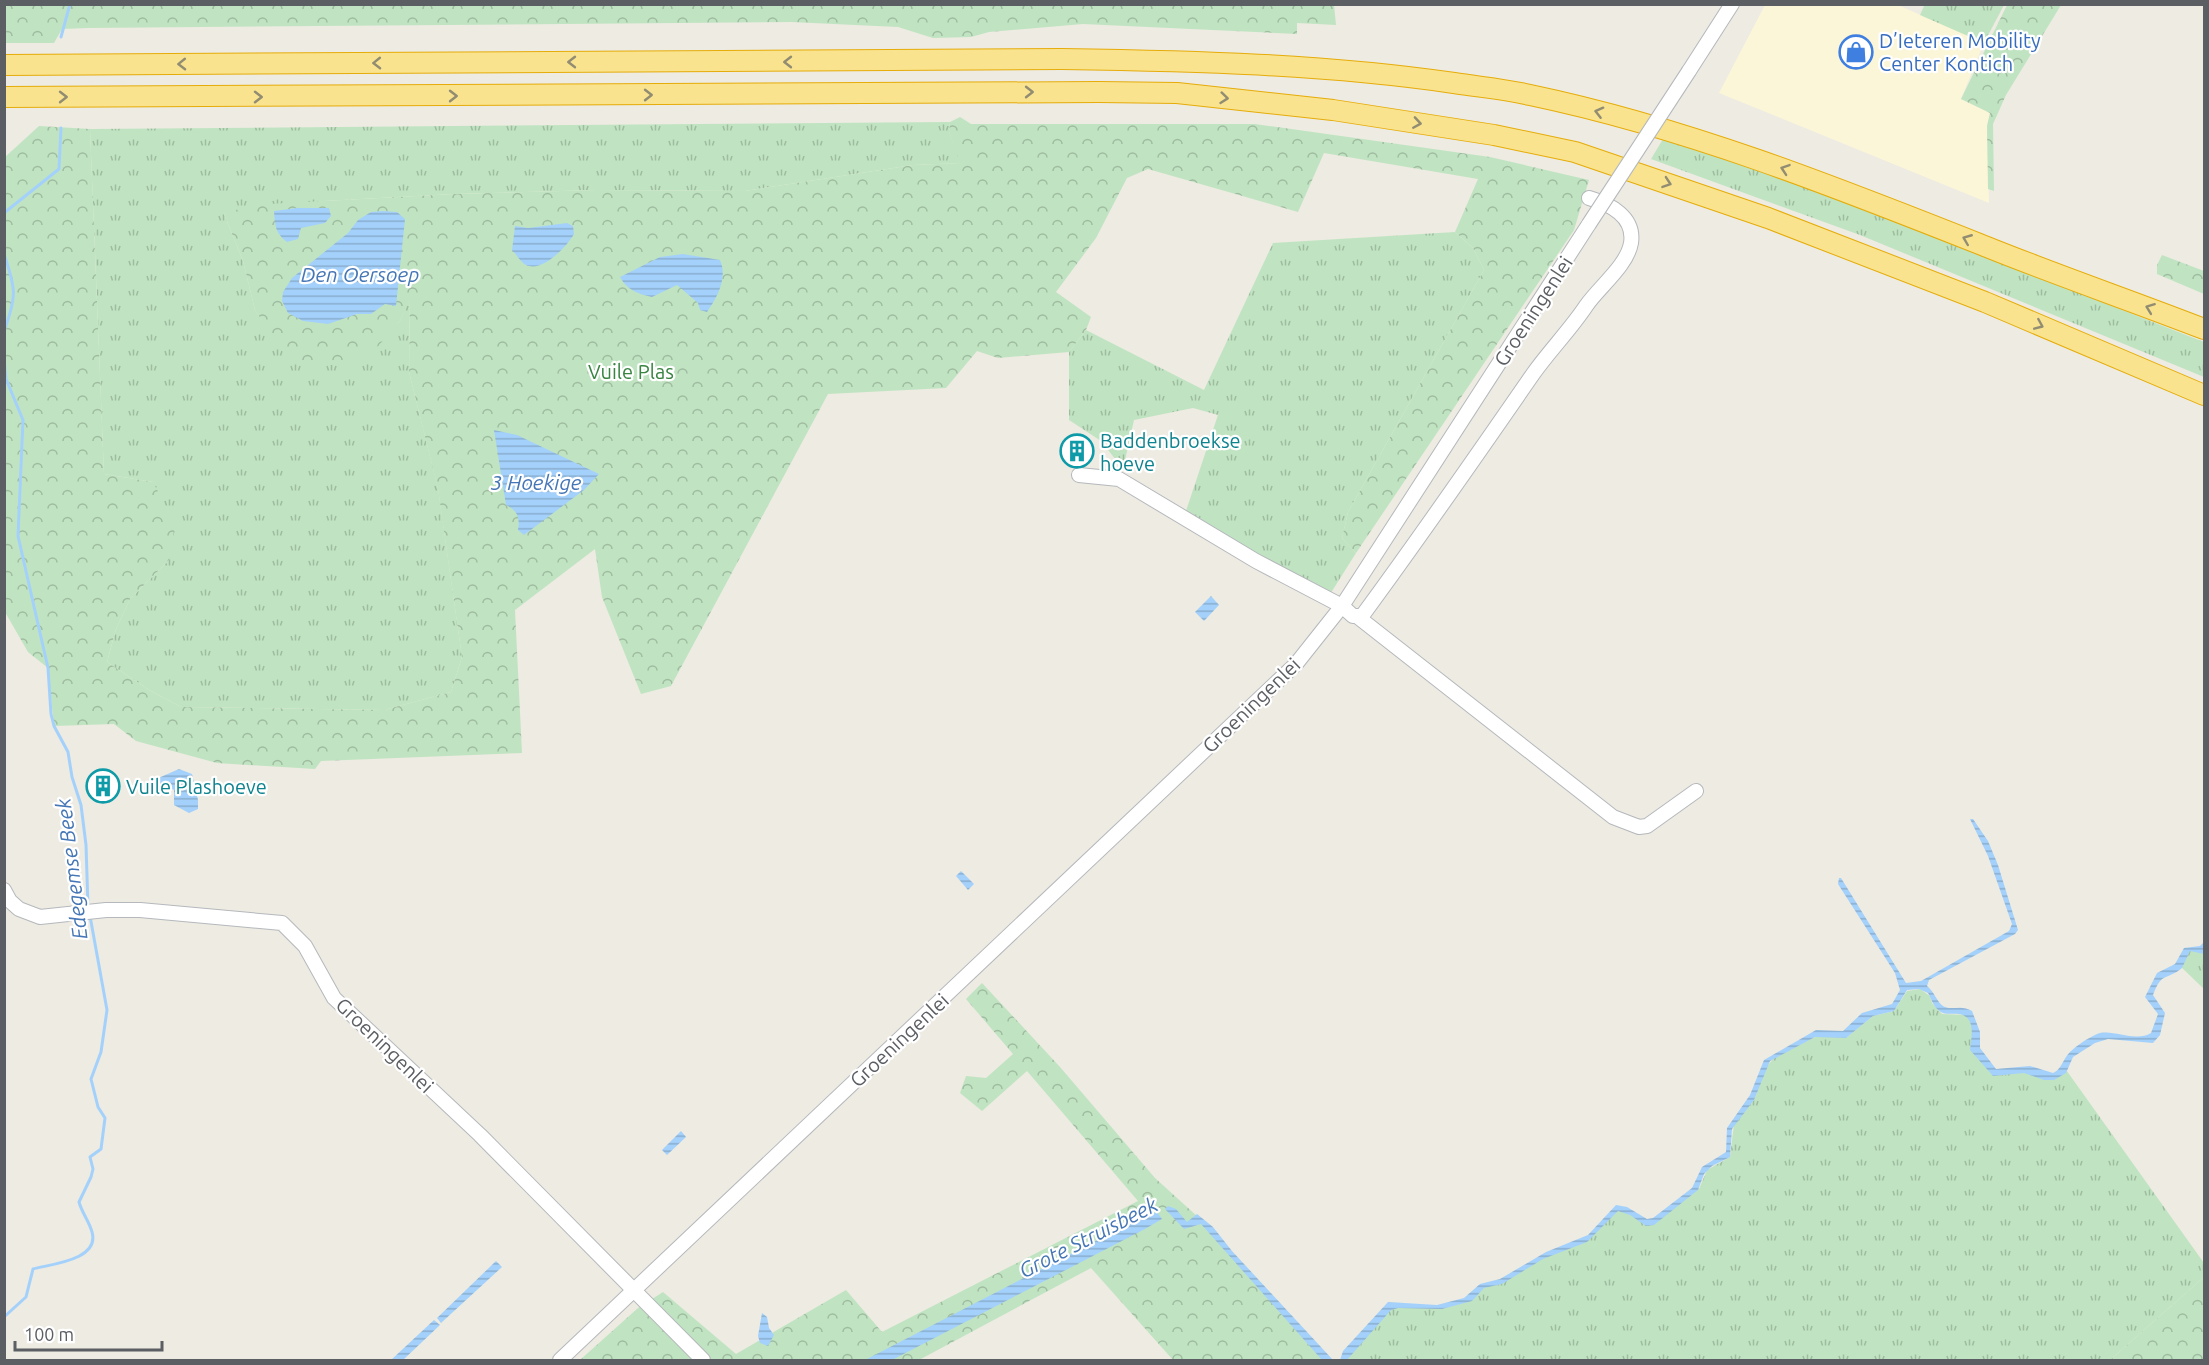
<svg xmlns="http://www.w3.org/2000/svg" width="2209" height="1365" font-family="Ubuntu,sans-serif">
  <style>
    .commercial { fill: #fcf6d8 }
    .grass { fill: url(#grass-tufts) }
    .forest { fill: url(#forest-crowns) }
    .water { fill: url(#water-rules) }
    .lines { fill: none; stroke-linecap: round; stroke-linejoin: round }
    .stream { stroke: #a4d1fb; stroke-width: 3 }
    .minor-casing { stroke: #b5b8bc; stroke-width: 16 }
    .highway-casing { stroke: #e6ac09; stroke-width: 22 }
    .minor { stroke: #fff; stroke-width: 14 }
    .highway { stroke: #f9e38e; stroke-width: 20 }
    .minor-bridge-casing { stroke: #b5b8bc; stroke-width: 16; stroke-linecap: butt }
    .minor-bridge { stroke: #fff; stroke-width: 14 }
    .oneway { stroke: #928d72 }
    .labels { text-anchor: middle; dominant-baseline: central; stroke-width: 4.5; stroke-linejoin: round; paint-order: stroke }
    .shop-label { font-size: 20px; fill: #366cbe; stroke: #fff; text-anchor: start }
    .street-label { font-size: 20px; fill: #5b5e63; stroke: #fff }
    .park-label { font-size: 20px; fill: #388440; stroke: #fff }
    .culture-label { font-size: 20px; fill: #0d838f; stroke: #fff; text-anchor: start }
    .water-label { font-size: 21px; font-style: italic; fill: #4576b5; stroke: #fff }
  </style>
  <defs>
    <pattern id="grass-tufts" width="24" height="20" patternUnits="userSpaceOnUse" patternTransform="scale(1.5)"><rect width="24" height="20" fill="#c0e4c1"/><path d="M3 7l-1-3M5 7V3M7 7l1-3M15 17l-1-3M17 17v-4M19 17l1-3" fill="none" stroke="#9fbca0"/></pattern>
    <pattern id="forest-crowns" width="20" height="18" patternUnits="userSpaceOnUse" patternTransform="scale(1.5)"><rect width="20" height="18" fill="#c0e4c1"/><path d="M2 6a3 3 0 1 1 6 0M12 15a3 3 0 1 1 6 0" fill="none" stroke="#9fbca0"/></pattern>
    <pattern id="water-rules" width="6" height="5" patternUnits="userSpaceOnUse" patternTransform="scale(1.5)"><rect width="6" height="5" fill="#a4d1fb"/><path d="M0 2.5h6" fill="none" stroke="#89adcf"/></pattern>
  </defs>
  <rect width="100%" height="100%" fill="#edebe2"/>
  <path class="commercial" d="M1765 5H1898L1984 43 1961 99 1990 113 1987 126 1989 203 1719 93Z"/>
  <g class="grass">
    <path d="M1925 4H2004V5L1984 43 1920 15Z"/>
    <path d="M950 122 949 132 961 163 913 165 745 191 596 190 454 194 324 201 224 214 243 261 255 310 267 327 391 330 400 321 410 296 409 372 438 488 462 657 451 692 384 710 181 707 149 690 107 662 116 629 130 599 169 560 153 482 104 474 90 129Z"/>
    <path d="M1663 139 1802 185 2204 342V377L1860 235 1651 159Z"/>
    <path d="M1455 232 1473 248 1484 270 1348 512 1342 538 1356 553 1327 599 1184 517 1218 415 1193 408 1134 420 1123 469 1101 441 1069 420V352L1086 330 1204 390 1273 243Z"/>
    <path d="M2204 948V989L2180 966 2185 952Z"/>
    <path d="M1920 989 1930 996 1932 1003 1942 1014 1968 1015 1972 1022 1973 1040 1993 1071C2015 1070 2036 1076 2058 1075L2064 1067 2204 1263V1277L2110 1360H1344L1390 1306 1438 1307 1463 1300 1481 1286 1501 1282 1532 1262 1589 1237 1621 1208 1649 1223 1696 1188 1699 1189 1707 1170 1730 1157 1734 1124 1754 1100 1767 1066 1775 1057 1815 1037H1847L1873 1016 1894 1011 1907 991Z"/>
  </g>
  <g class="forest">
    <path d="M1334 5 1336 25 1297 23V34L1083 24 989 32 971 37 933 38 898 27 791 22 88 28 62 29 54 43H4L5 4Z"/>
    <path d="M2007 5H2061L2006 95 1993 124 1994 191 1988 189 1987 126 1990 113 1961 99Z"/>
    <path d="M960 117 971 124H1255L1490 157 1589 180 1574 230 1356 553 1342 538 1348 512 1484 270 1473 248 1455 232 1478 179 1324 153 1298 212 1148 169 1127 178 1096 238 1056 292 1091 317 1086 330 1069 352 998 358 977 351 946 388 828 394 671 686 641 694 602 597 595 549 515 610 522 753 321 761 315 769 217 763 136 741 114 724 54 726 48 668 28 652 5 612 4 158 39 126 90 129 104 474 153 482 175 524 169 560 130 599 116 629 107 662 149 690 181 707 384 710 451 692 462 657 438 489 409 372 410 298 400 321 374 351 336 365 291 364 255 310 243 261 224 214 251 205 454 194 596 190 745 191 913 165 960 163 949 132 950 122Z"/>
    <path d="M2162 255 2204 271V294L2157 274V265Z"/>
    <path d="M982 983 1060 1067 1155 1178 1198 1217 1328 1360H1173L1091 1268 919 1360H580L638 1308 663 1292 736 1354 846 1290 882 1332 1138 1201 1027 1071 982 1111 960 1093 966 1076 986 1078 1013 1054 966 999Z"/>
    <path d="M2204 1277V1360H2110Z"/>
  </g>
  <g class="water">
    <path d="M297 208H329L331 216 325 223 301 228 298 239 287 242C275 233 275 225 274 211Z"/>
    <path d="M383 211 397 212 405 219 396 306 385 304 371 314H357L328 324 303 321 288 313 282 301 283 292 292 278 348 233 358 220 371 212Z"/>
    <path d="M567 223 573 226 574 234C567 246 545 270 529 266 522 265 517 255 512 250L515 226 528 228Z"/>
    <path d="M683 254 720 260C728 278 717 298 707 312L700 310 698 303 677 285 652 297C638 294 627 290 620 277L660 257Z"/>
    <path d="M494 430 517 435 599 474 584 490 524 535 518 530C520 518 518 511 506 505Z"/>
    <path d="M1211 596 1219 605 1204 621 1195 612Z"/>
    <path d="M179 769 192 774 198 800V809L189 813 174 805V790L166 786 151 788 147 783Z"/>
    <path d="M1970 819H1973L1988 841 1998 865 2018 930 2015 934 1929 980 1927 986C1934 991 1937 1002 1943 1006 1950 1011 1962 1004 1972 1011L1980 1032V1048L1996 1069 2030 1066 2053 1073C2061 1070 2063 1059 2070 1052 2076 1046 2088 1038 2097 1034 2112 1028 2135 1043 2151 1033L2158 1014 2145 997 2157 973 2175 964 2184 948 2200 946 2204 942V954L2190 951 2182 968C2166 981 2162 971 2153 995L2165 1013 2160 1035 2153 1043 2108 1039 2095 1043 2073 1057 2066 1073 2054 1080H2044L2024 1073 1993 1076 1970 1050C1971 1039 1977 1017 1959 1014 1953 1013 1946 1015 1941 1012 1933 1007 1932 1000 1928 993L1919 989 1907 990 1894 1011 1873 1016 1846 1038 1815 1037 1770 1061 1754 1100 1732 1129 1730 1157 1712 1166 1704 1174 1698 1190 1654 1225 1646 1226 1630 1215 1618 1211 1587 1242 1543 1259 1502 1284 1484 1288 1472 1301 1442 1309 1398 1308 1391 1310 1347 1360H1340L1343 1351 1388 1302 1437 1305 1464 1298 1480 1284 1500 1279 1546 1252 1588 1235 1616 1205 1627 1207 1647 1219 1653 1218 1692 1188 1702 1167 1726 1152 1727 1128 1750 1095 1764 1060 1816 1030 1843 1031 1862 1013 1892 1004 1900 990 1895 973 1838 884 1839 878H1841L1906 983 1921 981 2009 931 2012 924 1988 856Z"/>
    <path d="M961 871 974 884 968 890 956 876Z"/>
    <path d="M681 1131 686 1137 667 1155 662 1150Z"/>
    <path d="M1168 1206 1176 1209 1187 1222 1197 1214 1213 1227 1232 1251 1333 1360H1322L1201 1224 1184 1229 1165 1209Z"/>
    <path d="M1157 1212 1162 1219 1145 1229 892 1360H865L1117 1230Z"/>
    <path d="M496 1261 502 1267 441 1323 437 1318Z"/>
    <path d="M762 1313 767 1317 769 1328 774 1335 768 1346 760 1343 758 1336Z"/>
    <path d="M434 1320 440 1325 403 1360H391Z"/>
  </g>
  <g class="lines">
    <g class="stream">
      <path d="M61 37 70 4"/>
      <path d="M4 213 59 169 61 128"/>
      <path d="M4 254C16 289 17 296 4 331"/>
      <path d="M4 358 6 379 23 420 18 536 48 668 51 714 54 726 68 752 72 777 81 805 86 845 88 907"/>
      <path d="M4 1317 26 1297 33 1269C51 1264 100 1260 92 1232 89 1221 82 1213 79 1202L91 1177 93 1169 90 1157 101 1149 105 1118 98 1107 91 1079 101 1052 107 1010 90 916"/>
    </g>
    <g class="minor-casing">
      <g id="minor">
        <path d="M1689 71 1732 4"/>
        <path d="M1079 475 1119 479 1256 561 1342 606 1353 616H1362C1421 536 1477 455 1533 374 1550 350 1570 330 1586 306 1599 287 1627 266 1631 243 1635 217 1610 204 1589 198"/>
        <path d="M1358 617 1613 817 1639 827 1647 826 1696 791"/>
        <path d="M4 890 10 901 19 909 40 917 106 910H140L282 923 305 946 334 998 480 1135 703 1360"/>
        <path d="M560 1360 1296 664 1342 606 1589 224"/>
      </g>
    </g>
    <g class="highway-casing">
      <g id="highway">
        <path d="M4 65 1062 59C1193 61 1323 64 1454 83 1479 87 1505 89 1530 95 1688 128 1838 188 1987 247 2059 276 2132 301 2204 329"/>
        <path d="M4 97 1099 92 1177 93 1333 110 1494 135 1575 152 1768 218 1985 302 2204 395"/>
      </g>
    </g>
    <use href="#minor" class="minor"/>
    <use href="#highway" class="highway"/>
    <g class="minor-bridge-casing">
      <path id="minor-bridge" d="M1589 224 1689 71"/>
    </g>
    <use href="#minor-bridge" class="minor-bridge"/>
  </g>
  <defs><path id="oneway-chevron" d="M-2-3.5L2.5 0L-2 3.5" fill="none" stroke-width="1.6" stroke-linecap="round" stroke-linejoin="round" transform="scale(1.5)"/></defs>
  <g class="oneway">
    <use href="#oneway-chevron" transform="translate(572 62) rotate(180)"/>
    <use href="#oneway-chevron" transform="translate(788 62) rotate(180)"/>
    <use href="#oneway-chevron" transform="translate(377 63) rotate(179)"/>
    <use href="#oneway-chevron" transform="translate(182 64) rotate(179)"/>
    <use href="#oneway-chevron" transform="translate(1029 92)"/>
    <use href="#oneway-chevron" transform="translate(648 95)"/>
    <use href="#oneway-chevron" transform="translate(453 96)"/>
    <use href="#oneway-chevron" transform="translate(63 97)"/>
    <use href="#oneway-chevron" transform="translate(258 97)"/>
    <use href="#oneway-chevron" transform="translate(1224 98) rotate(6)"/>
    <use href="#oneway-chevron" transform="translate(1599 112) rotate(-166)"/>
    <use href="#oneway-chevron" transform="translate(1417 123) rotate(9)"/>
    <use href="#oneway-chevron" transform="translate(1785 169) rotate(-161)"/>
    <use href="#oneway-chevron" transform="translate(1667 183) rotate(19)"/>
    <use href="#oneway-chevron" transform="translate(1967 239) rotate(-158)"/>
    <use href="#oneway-chevron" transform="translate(2150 308) rotate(-159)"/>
    <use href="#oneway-chevron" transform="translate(2039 325) rotate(23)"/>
  </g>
  <defs>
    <g id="shop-ring" transform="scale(1.725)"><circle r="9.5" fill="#fff" stroke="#3f7fe0" stroke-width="1.5"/><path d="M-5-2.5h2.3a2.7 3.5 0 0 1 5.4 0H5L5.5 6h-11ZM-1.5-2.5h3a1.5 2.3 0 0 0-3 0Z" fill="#3f7fe0"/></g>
    <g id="building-ring" transform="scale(1.725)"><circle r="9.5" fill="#fff" stroke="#0f9aa8" stroke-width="1.5"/><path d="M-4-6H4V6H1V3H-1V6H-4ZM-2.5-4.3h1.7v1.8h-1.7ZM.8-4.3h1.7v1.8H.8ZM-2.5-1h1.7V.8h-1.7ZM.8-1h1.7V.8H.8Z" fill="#0f9aa8"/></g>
  </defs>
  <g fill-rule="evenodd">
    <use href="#shop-ring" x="1856" y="52"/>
    <use href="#building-ring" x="1077" y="451"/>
    <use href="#building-ring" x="103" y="786"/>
  </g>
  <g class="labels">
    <g class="shop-label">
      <text x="1879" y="40">D’Ieteren Mobility<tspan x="1879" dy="23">Center Kontich</tspan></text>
    </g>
    <g class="street-label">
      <text transform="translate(1533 311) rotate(-57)">Groeningenlei</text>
      <text transform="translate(1251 705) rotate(-44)">Groeningenlei</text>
      <text transform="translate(899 1040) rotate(-43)">Groeningenlei</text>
      <text transform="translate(385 1045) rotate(44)">Groeningenlei</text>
    </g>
    <g class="park-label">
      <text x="631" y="371">Vuile Plas</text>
    </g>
    <g class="culture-label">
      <text x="1100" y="440">Baddenbroekse<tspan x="1100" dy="23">hoeve</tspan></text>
      <text x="126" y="786">Vuile Plashoeve</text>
    </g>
    <g class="water-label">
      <text x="360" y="274">Den Oersoep</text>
      <text x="536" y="482">3 Hoekige</text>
      <text transform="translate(71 869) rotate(-97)">Edegemse Beek</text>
      <text transform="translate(1088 1237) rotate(-27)">Grote Struisbeek</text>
    </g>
  </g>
  <rect width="2209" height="1365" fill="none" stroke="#5b5e63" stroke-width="12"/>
  <path d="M15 1341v9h147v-9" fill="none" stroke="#5b5e63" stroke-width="3"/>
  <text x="24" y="1341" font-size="18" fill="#5b5e63" stroke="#ffffff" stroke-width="4.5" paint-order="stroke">100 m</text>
</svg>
